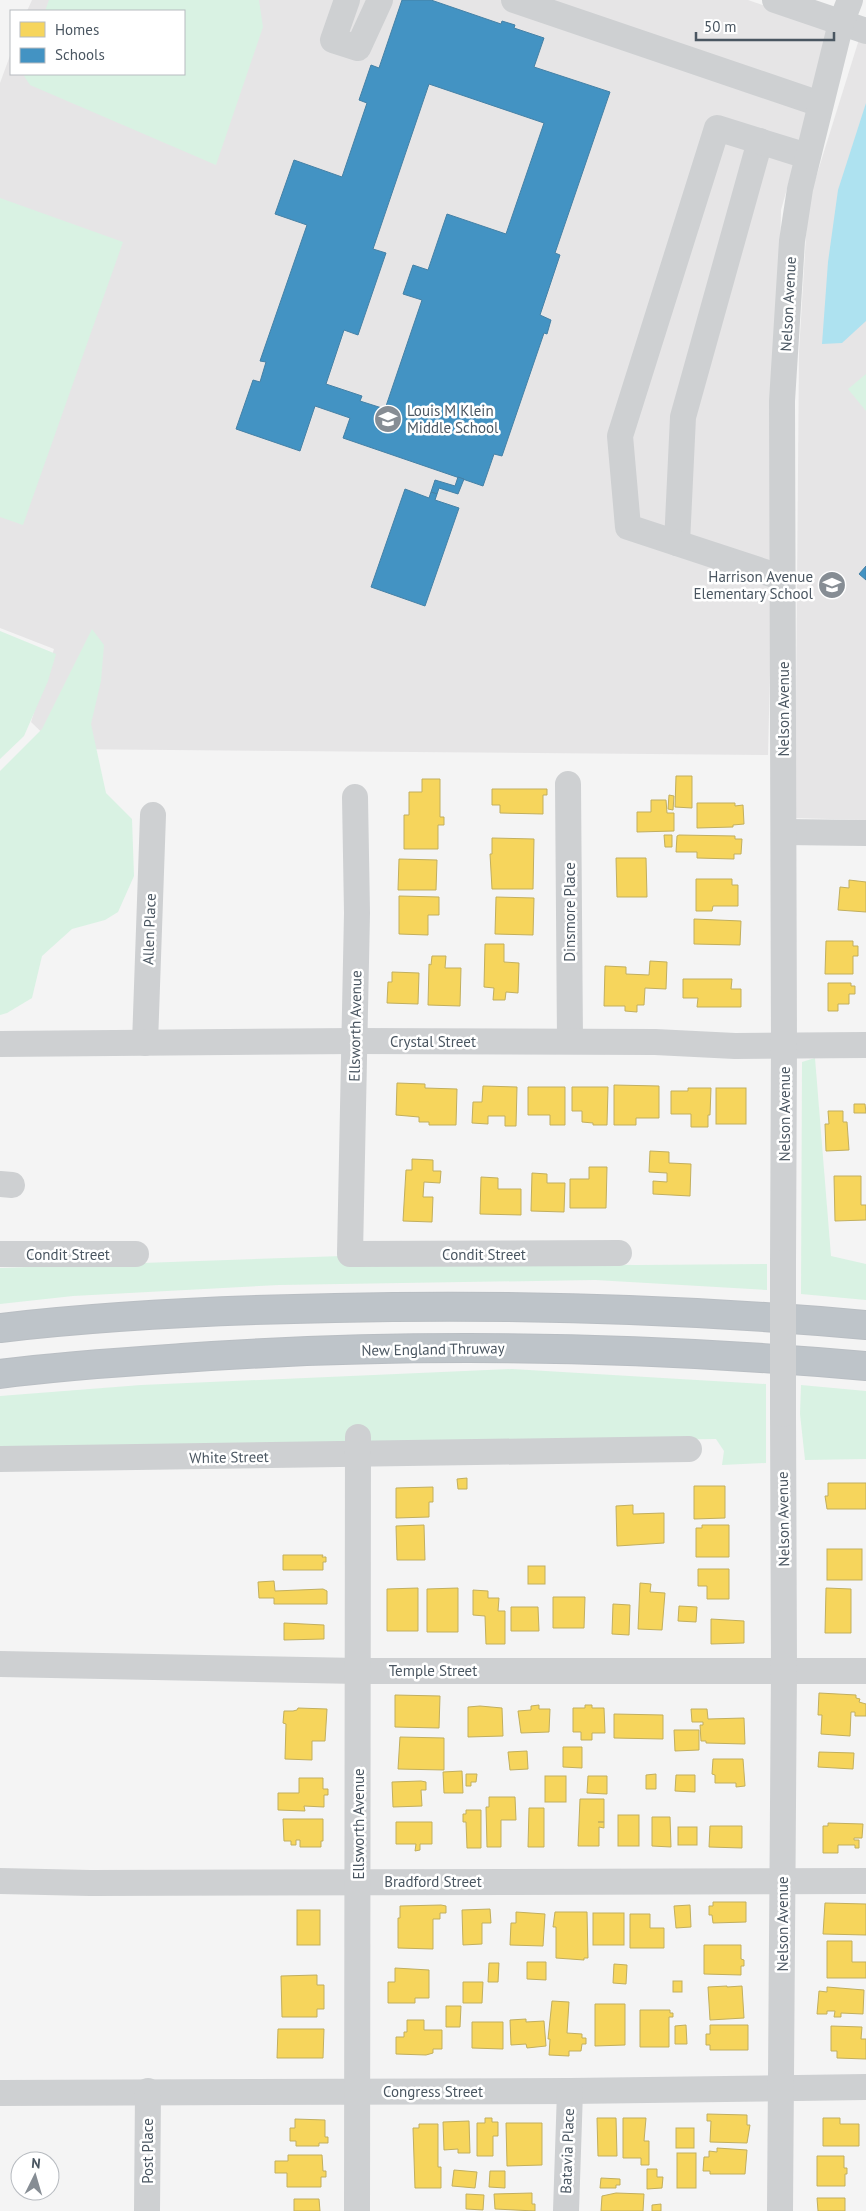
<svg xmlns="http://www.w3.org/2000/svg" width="866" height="2211" font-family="'PT Sans',sans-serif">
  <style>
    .education { fill: #e6e5e6 }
    .green { fill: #d9f2e3 }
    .water { fill: #aee2f0 }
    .homes { fill: #f6d55c; stroke: #c2af5e }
    .schools { fill: #4393c3; stroke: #4581a6; fill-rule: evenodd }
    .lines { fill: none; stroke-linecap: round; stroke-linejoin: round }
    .highway-casing { stroke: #b9bec3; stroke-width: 30 }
    .minor { stroke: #ced0d2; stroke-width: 26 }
    .highway { stroke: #bec4c9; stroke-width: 28 }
    .minor-bridge { stroke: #ced0d2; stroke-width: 26 }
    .labels { text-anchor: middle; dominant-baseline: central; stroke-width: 5; stroke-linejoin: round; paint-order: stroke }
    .street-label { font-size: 15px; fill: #4a5661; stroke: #fff }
    .poi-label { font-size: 15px; fill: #4a5661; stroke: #fff; text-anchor: start }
  </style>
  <rect width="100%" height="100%" fill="#f4f4f4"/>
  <g class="education">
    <path d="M32 0H748L832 29 781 210 768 755 59 749 31 722 54 649 0 628V83L11 53V74H184V11H27Z"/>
    <path d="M861 33 866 35V820L795 818 799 352 808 203Z"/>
  </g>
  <g class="green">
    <path d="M49 0H259L263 27 216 165 30 85 24 76 25 74H184V11H45Z"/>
    <path d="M0 198 123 242 23 525 0 517Z"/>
    <path d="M866 374V411L848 389Z"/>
    <path d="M92 629 104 645 101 681 91 724 106 793 132 819 134 876 118 912 105 920 72 929 42 956 32 998 7 1013 0 1015V771L42 729Z"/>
    <path d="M0 631 56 654 48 681 24 736 0 759Z"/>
    <path d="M815 1058 831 1256 866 1264V1300L801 1294 802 1062Z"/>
    <path d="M342 1256 352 1261 636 1265 767 1264V1290L595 1280 279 1285 73 1296 0 1304V1268Z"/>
    <path d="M512 1369 766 1384V1463L722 1465 724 1451 716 1439 0 1449V1396L141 1385Z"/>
    <path d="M801 1385 866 1391V1459L805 1460 800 1414Z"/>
  </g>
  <path class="water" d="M866 103V321L842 343 822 344 828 262 838 190Z"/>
  <g class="homes">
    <path d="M676 776H692V808L675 807Z"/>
    <path d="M422 779H440V817H444V825H438V849H404V815H409V792H422Z"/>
    <path d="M492 789H547V795H543V814L500 813V805H492Z"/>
    <path d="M669 795 674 796 673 810 668 809Z"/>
    <path d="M651 800H666L667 813H674V831L637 832V812H651Z"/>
    <path d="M697 803H735V806L743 805 744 824 733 825V827L697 828Z"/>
    <path d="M664 835H672V847H665Z"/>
    <path d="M679 835 735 836V839H742L741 854H734V859L697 858V852H676L677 836Z"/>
    <path d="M492 838 534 839 533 889H492L490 854H492Z"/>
    <path d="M616 858H646L647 897H617Z"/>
    <path d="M399 859 437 860 436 890H398Z"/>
    <path d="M696 879H732V885H738V906H713L712 911H696Z"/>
    <path d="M849 880 866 882V912L838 910 840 887 849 888Z"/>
    <path d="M399 896 439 897V915H428V935L399 934Z"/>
    <path d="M496 897 534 898 533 935 495 934Z"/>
    <path d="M694 919 741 921 740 945 694 944Z"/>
    <path d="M826 941H853V946H858V956H853V974H825Z"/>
    <path d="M485 944H504V962L519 963 518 993 506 992 505 1000H493L494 988 484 987Z"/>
    <path d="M432 956H446L445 968H461L460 1006 428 1005 429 964 431 965Z"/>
    <path d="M650 961 667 962 666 989 645 988 644 1005H637V1012L625 1011V1006H604L605 966 626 967V974L649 975Z"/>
    <path d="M392 972 419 973 418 1004 387 1003 388 982H392Z"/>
    <path d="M683 979H732L731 989H741V1007H697L698 998H683Z"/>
    <path d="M828 983H851V986H855V994H849V1004H838V1011H828Z"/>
    <path d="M397 1083 425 1084V1088L457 1089 456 1125H429V1122H419V1117L396 1115Z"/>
    <path d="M614 1085 659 1086V1118H636V1125H614Z"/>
    <path d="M483 1086 517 1087 516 1126H505V1116H488V1124L472 1123 473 1102H482Z"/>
    <path d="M528 1087H565V1125H550V1115H528Z"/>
    <path d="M572 1087H608L607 1125H593V1123L582 1122V1111H572Z"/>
    <path d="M688 1088H711L710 1115H708V1127H691V1114H671V1091H688Z"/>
    <rect x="716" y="1088" width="30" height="36"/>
    <path d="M854 1104H865L866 1113H854Z"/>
    <path d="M828 1111H843V1122H847L849 1150 826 1151 825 1124H829Z"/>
    <path d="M650 1151 669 1152V1163L691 1164 690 1196 653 1194V1181L667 1182V1173L649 1172Z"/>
    <path d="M412 1159 433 1160V1171H441L440 1183 424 1182 423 1197H433L432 1222 403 1221 406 1170H412Z"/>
    <path d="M589 1167H607L606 1208H570V1179H589Z"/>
    <path d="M532 1173 547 1174V1183H565L564 1212 531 1211Z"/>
    <path d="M834 1176H861V1205H866V1220L835 1221Z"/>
    <path d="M481 1177 498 1178V1189H521V1215L480 1214Z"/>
    <path d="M467 1478V1489H458L457 1479Z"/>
    <path d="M828 1483H866V1509H827L825 1496H828Z"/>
    <path d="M694 1486H725V1518L694 1519Z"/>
    <path d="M433 1487V1502H429V1517L396 1518V1488Z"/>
    <path d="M633 1505V1514L664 1513V1543L617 1546 616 1506Z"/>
    <path d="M424 1525 425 1560H397L396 1526Z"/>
    <path d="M702 1525H729V1557H696V1528H702Z"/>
    <rect x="827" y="1549" width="35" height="31"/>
    <path d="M283 1555H323L322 1557H326V1562H323V1570H283Z"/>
    <rect x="528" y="1566" width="17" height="18"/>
    <path d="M698 1569H729V1599H707V1586H698Z"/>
    <path d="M274 1581 275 1591 323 1589 327 1591V1604H274V1598H259L258 1582Z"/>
    <path d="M640 1583 651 1584 650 1592 665 1593 662 1630 638 1629Z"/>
    <path d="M418 1588V1631H387V1589Z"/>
    <path d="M458 1588V1632H427V1589Z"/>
    <path d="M826 1588 851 1589V1633H825Z"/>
    <path d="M473 1590 488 1591V1598H499L498 1611H505V1644H486L485 1616 473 1615Z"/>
    <path d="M553 1597H585L584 1628H553Z"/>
    <path d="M613 1604 630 1605 629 1635 612 1634Z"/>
    <path d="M679 1606 697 1607 696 1622 678 1621Z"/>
    <path d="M511 1607H538L539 1631H511Z"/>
    <path d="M711 1619 744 1621V1643L711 1644Z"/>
    <path d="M284 1623 324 1625V1639L284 1640Z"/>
    <path d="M819 1693 856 1695V1698L860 1699 859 1702 866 1704V1716H855V1712H851L850 1736 821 1734 822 1715H818Z"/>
    <path d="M395 1695 440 1696 439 1728 395 1727Z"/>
    <path d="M539 1705V1709H550L549 1732 521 1733 518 1711 531 1710V1706Z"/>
    <path d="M585 1705H592V1708H604L605 1733H592V1740H581V1732H573V1708H585Z"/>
    <path d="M480 1706 502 1708 503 1736 468 1737V1707Z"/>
    <path d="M298 1708 327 1709 325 1741H312V1760L285 1759 286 1724 283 1723 284 1711H293L297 1710Z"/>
    <path d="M691 1709H707L708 1719 744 1718 745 1744 706 1743V1741H701L700 1725H703V1722H692Z"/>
    <path d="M614 1714 663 1715V1739L614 1738Z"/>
    <path d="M674 1730H699V1750L675 1751Z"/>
    <path d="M400 1737 444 1738V1770L398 1769Z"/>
    <path d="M563 1747H582V1768L563 1767Z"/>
    <path d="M527 1751 528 1769 510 1770 508 1752Z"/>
    <path d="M819 1752 854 1753 853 1769 818 1767Z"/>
    <path d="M713 1759H743L745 1786 736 1787V1783H715V1775L712 1774Z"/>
    <path d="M462 1771 463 1793H444L443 1772Z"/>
    <path d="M466 1774H477L476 1782H471V1786H466Z"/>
    <path d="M656 1774V1789H646V1775Z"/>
    <path d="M676 1775H695V1792L675 1791Z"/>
    <rect x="545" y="1776" width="21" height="26"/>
    <path d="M588 1776H607V1794L587 1793Z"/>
    <path d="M299 1778H323V1789H328V1795H324V1807L304 1806 305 1811 278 1810V1793H299Z"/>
    <path d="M421 1781 426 1782V1790H421L422 1806 393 1807 392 1782Z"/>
    <path d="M489 1797H515L516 1820H501V1847H487L486 1807H489Z"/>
    <path d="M580 1799H604V1822H598H604V1828L599 1827V1846H578Z"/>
    <path d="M529 1808H544V1847H528Z"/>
    <path d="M466 1810H481V1848H467L466 1822H463V1814H466Z"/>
    <rect x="618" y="1815" width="21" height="31"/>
    <path d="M652 1817H670L671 1847 652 1846Z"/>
    <path d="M283 1819H323V1841H321V1847H300V1840H296V1845H291V1841H284Z"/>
    <path d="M396 1822H432V1844H420V1850L415 1851 416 1844H396Z"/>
    <path d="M828 1823 863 1824 862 1838H854V1840H859V1848H855V1845H838V1853H823V1826H828Z"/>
    <path d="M710 1826H742V1848L709 1847Z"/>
    <rect x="678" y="1827" width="19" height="18"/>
    <path d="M713 1902H746V1922L713 1923 712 1915H709V1906H713Z"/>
    <path d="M825 1903 866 1904V1935L823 1934Z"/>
    <path d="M441 1905 446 1906V1913H440V1919H433V1949L398 1948V1918H400V1906Z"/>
    <path d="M690 1905 691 1927 676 1928 674 1906Z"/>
    <path d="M490 1909 491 1923H482V1944L463 1945 462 1910Z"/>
    <rect x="297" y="1910" width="23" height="35"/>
    <path d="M516 1912 545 1914 543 1946 510 1945 511 1923H516Z"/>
    <path d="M555 1912H587L588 1958H584V1960L556 1958V1927H553Z"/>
    <rect x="593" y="1913" width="31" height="32"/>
    <path d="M630 1914H650V1928H664V1948H630Z"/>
    <path d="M827 1941H852V1962H866V1978H827Z"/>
    <path d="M704 1945H741V1959L744 1960V1966H741V1975L704 1974Z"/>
    <path d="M527 1962H546V1980L527 1979Z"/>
    <path d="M489 1963H499L498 1982H488Z"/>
    <path d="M614 1964 627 1965 626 1984 613 1983Z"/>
    <path d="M395 1968 429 1970V1998H415V2003H388V1982H395Z"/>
    <path d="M317 1975V1985H324V2009H317V2017H282L281 1976Z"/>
    <rect x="673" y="1981" width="9" height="11"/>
    <path d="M463 1982H483L482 2003H463Z"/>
    <path d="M727 1986V1987L742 1986 744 2018 710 2020 708 1987Z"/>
    <path d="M827 1987 864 1990 863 2014 841 2013V2017H834L835 2011H827V2014H817L819 1991 827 1992Z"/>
    <path d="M552 2001 569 2002 567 2033 582 2034V2038H586V2044H582L581 2051H569V2056L549 2055 550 2039H548Z"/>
    <path d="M595 2004H625V2045L595 2046Z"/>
    <path d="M446 2006H461L460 2027H446Z"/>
    <path d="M640 2010H670V2013H673V2017H669V2047H640Z"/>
    <path d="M526 2019V2022L544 2021 546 2046 527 2048 526 2044 511 2045 510 2020Z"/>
    <path d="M407 2020H424V2030H442V2049H433V2053L426 2055 396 2054V2037H404V2032H407Z"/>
    <path d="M472 2022H503V2049L472 2048Z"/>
    <path d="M686 2025 687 2044H675V2026Z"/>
    <path d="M710 2025H748V2050H710V2045H706V2034H710Z"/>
    <path d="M831 2026 862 2027 861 2039H866V2059L837 2058V2051H831Z"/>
    <path d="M278 2029H324L323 2058H277Z"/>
    <path d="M707 2114 747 2115V2125H750L747 2143 710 2142 711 2121H707Z"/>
    <path d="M485 2118H492V2122H498V2136H493V2156H477V2123H485Z"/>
    <path d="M597 2118H616L617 2156H598Z"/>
    <path d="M623 2118H646L644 2141H649V2165H641V2158H623Z"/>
    <path d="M823 2118H840V2124H859V2146H823Z"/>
    <path d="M295 2119 325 2120V2137H328V2143H319V2146H296V2141H290V2128H295Z"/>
    <path d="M469 2121 470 2153H458V2149L444 2150 443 2122Z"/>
    <path d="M506 2123H542V2165L507 2166Z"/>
    <path d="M419 2124H438V2167H441V2188H415L413 2128H419Z"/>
    <rect x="676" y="2128" width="18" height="20"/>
    <path d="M717 2148 747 2150 745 2174H710V2171H703L704 2157H709V2151L717 2152Z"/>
    <rect x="677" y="2153" width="19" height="35"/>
    <path d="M288 2155H322L323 2171H326V2177H321V2187H287V2173H275V2161H288Z"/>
    <path d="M817 2156H844V2168H847V2174H845V2186H817Z"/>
    <path d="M647 2169H657V2177H663L662 2188 647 2189Z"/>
    <path d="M454 2170 477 2172 475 2188 452 2186Z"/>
    <path d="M490 2171H505V2188L489 2187Z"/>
    <path d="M601 2178 620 2179V2185H616V2188H600Z"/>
    <path d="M532 2193V2204H535V2211L495 2209 494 2194Z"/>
    <path d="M616 2193 644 2194 643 2211H601L602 2196Z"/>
    <path d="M466 2194 484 2195 483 2210 466 2209Z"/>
    <path d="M817 2198H845V2211H818Z"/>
    <path d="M294 2199H319L320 2211H294Z"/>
    <path d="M661 2204V2211H652V2205Z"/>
  </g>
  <g class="schools">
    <path d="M402 0H431L501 24 502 21 515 25 514 28 544 38 534 67 610 92 555 253 560 255 540 315 551 320 547 334 544 333 502 456 494 454 483 486 343 438 350 418 315 406 300 451 236 429 253 380 260 382 266 362 260 361 307 225 275 214 294 160 342 177 367 103 359 100 371 65 379 68ZM429 84 544 123 506 234 447 214 428 270 413 265 403 294 422 300 385 409 360 401 362 396 326 384 344 330 358 335 386 253 373 249Z"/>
    <path d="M458 477 464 479 458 494 439 488 437 494 431 492 435 480 455 486Z"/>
    <path d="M405 489 429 498 431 492 437 494 435 500 459 508 425 606 371 587Z"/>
    <path d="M866 566V580L859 574Z"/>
  </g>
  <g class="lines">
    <g class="highway-casing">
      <g id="highway">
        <path d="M0 1328C111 1315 223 1310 335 1308 512 1304 689 1309 866 1325"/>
        <path d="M0 1374C60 1366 122 1362 182 1358 410 1342 639 1346 866 1366"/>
      </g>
    </g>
    <g class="minor">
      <path d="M347 0 333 40 358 48 380 0"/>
      <path d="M514 0 820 104"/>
      <path d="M775 0 866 31"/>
      <path d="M677 543 683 417 760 141"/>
      <path d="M783 578 628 527 620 436 717 128 807 156"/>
      <path d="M568 784 570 1041"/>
      <path d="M355 797 357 913 350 1254 619 1253"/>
      <path d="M784 832 866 833"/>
      <path d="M145 1043 153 815"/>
      <path d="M0 1044 354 1041 655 1042 735 1046 866 1045"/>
      <path d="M0 1184 12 1185"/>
      <path d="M0 1254H136"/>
      <path d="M783 1263 784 1046 782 401 792 241 800 189 841 23 850 0"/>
      <path d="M0 1459 689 1449"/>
      <path d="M0 1664 358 1671H866"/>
      <path d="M0 1881 90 1883 866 1881"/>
      <path d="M0 2093 570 2091 866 2087"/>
      <path d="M147 2211 148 2091"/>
      <path d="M357 2211 358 1437"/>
      <path d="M566 2211 570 2091"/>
      <path d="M780 2211 784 1669 783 1414"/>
    </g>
    <use href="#highway" class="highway"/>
    <path class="minor-bridge" d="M783 1263V1414"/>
  </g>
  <defs>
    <g id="school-disc" transform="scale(1.4375)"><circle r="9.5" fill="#868d94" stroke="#fff"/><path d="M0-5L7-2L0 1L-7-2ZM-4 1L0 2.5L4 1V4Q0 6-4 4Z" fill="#fff"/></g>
  </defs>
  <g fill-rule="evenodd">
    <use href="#school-disc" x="388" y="419"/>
    <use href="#school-disc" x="832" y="585"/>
  </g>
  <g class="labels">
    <g class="street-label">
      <text transform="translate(788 304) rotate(-87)">Nelson Avenue</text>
      <text transform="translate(783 709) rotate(-90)">Nelson Avenue</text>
      <text transform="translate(569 912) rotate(-90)">Dinsmore Place</text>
      <text transform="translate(149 929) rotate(-88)">Allen Place</text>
      <text transform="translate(355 1026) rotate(-89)">Ellsworth Avenue</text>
      <text x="433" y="1041">Crystal Street</text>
      <text transform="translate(784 1114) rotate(-90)">Nelson Avenue</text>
      <text x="68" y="1254">Condit Street</text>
      <text x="484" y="1254">Condit Street</text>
      <text transform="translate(433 1349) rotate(-1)">New England Thruway</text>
      <text transform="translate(229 1457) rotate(-1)">White Street</text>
      <text transform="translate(783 1519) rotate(-91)">Nelson Avenue</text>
      <text x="433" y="1670">Temple Street</text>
      <text transform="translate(358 1824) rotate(-90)">Ellsworth Avenue</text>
      <text x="433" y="1881">Bradford Street</text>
      <text transform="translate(782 1924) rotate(-90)">Nelson Avenue</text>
      <text x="433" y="2091">Congress Street</text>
      <text transform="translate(147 2151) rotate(-90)">Post Place</text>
      <text transform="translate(567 2151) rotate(-88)">Batavia Place</text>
    </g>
    <g class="poi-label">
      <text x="407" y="410">Louis M Klein<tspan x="407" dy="17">Middle School</tspan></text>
      <text x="813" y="576" text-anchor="end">Harrison Avenue<tspan x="813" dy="17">Elementary School</tspan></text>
    </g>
  </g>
  <rect x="10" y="10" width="175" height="65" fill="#ffffff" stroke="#b7bbc0"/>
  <rect x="20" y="22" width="25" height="15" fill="#f6d55c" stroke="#b7bbc0"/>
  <text x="55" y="35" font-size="15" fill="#4a5661">Homes</text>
  <rect x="20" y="48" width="25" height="15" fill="#4393c3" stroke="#b7bbc0"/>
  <text x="55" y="60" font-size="15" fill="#4a5661">Schools</text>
  <g transform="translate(35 2176) rotate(5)"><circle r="24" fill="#ffffff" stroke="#b7bbc0"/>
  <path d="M0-4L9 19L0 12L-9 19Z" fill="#868d94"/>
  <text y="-8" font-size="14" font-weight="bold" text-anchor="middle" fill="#4a5661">N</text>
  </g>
  <path d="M696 32v8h138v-8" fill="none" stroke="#4a5661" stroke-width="2.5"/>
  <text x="704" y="32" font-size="15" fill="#4a5661" stroke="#ffffff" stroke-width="4" paint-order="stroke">50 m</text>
</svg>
